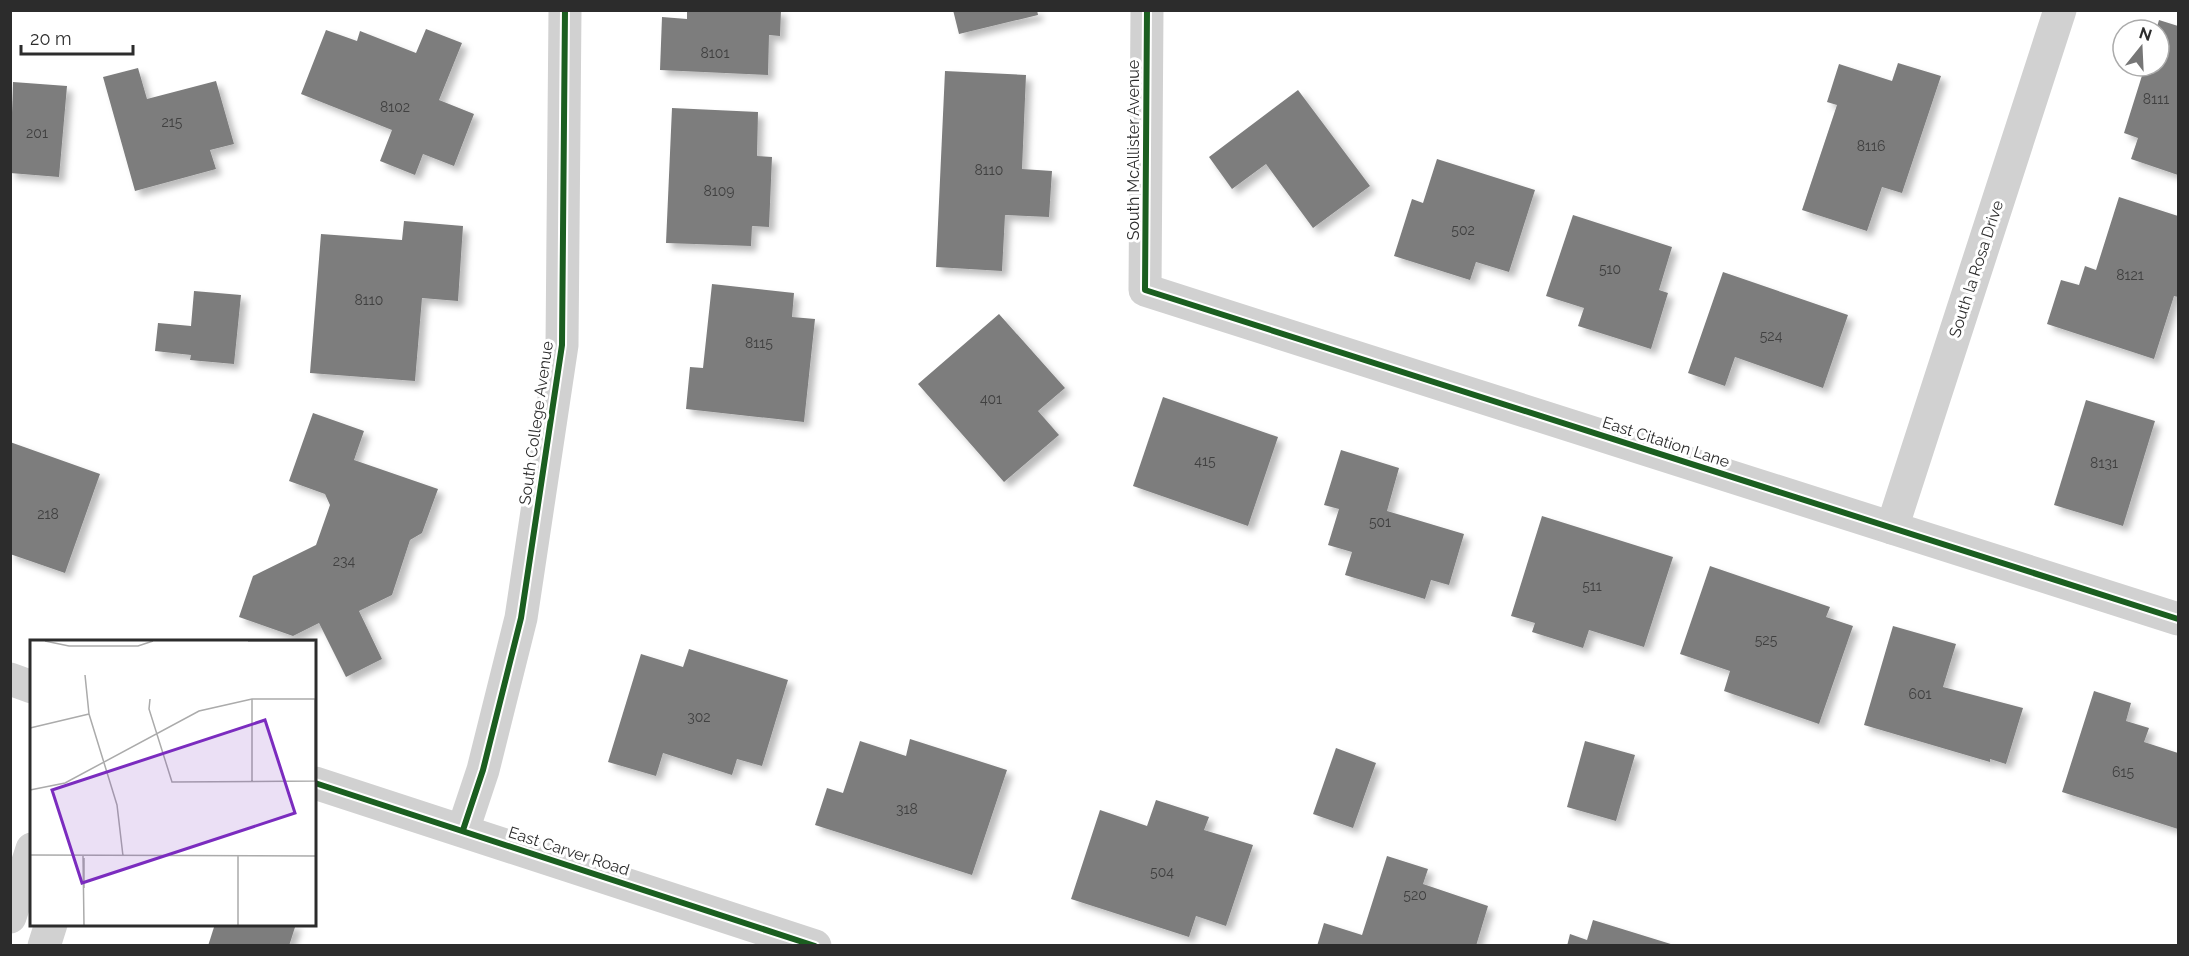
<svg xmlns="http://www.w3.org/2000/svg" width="2189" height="956" font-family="Raleway,sans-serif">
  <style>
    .building { fill: #7d7d7d; filter: url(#shadow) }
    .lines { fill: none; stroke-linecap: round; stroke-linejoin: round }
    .minor { stroke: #d1d1d1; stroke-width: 33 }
    .cycleway-casing { stroke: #fff; stroke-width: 10 }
    .cycleway { stroke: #1b5e20; stroke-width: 6 }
    .labels { text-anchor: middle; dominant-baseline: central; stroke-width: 6; stroke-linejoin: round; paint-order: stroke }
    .number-label { font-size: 14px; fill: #404040 }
    .street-label { font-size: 16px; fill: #2c2c2c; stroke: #fff }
    .inset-road { fill: none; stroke: #ababab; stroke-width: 1.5 }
    .view { fill: #7b2cbf; fill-opacity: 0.15; stroke: #7b2cbf; stroke-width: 3 }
    .inset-edge { fill: none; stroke: #2c2c2c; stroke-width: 3 }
  </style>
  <defs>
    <filter id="shadow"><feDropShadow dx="5.5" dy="5.5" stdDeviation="3" flood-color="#0004"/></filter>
  </defs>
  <rect width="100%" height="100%" fill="#fff"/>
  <g class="building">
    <path d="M687 10H781L780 36 769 35 768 75 660 70 662 17 687 19Z"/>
    <path d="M953 10H1037L1038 15 959 34Z"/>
    <path d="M2159 20 2178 26V175L2131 159 2138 138 2124 133 2145 66H2159V30H2156Z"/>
    <path d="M426 29 462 43 439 100 474 114 454 166 423 154 415 175 380 161 392 130 301 94 326 30 357 41 360 31 416 53Z"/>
    <path d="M1898 63 1941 76 1902 193 1882 187 1867 231 1802 210 1837 105 1827 102 1839 64 1892 81Z"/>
    <path d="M138 68 147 99 216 81 234 144 210 150 216 169 135 191 103 77Z"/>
    <path d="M945 71 1026 75 1022 169 1052 171 1049 217 1005 215 1002 271 936 267Z"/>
    <path d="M13 82 67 86 59 177 10 173Z"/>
    <path d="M1298 90 1370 186 1313 228 1266 164 1232 189 1209 157Z"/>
    <path d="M672 108 758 112 757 156 772 157 769 227 752 226 751 246 666 243Z"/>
    <path d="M1437 159 1535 190 1509 272 1476 262 1470 280 1394 256 1412 199 1423 203Z"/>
    <path d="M2119 197 2178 216V297L2174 296 2154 359 2047 324 2061 280 2079 285 2085 266 2096 270Z"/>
    <path d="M1573 215 1672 247 1659 290 1668 293 1651 349 1578 326 1584 308 1546 296Z"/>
    <path d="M404 221 463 226 458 301 422 298 415 381 310 373 321 234 402 240Z"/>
    <path d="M1723 272 1848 315 1823 388 1735 357 1725 386 1688 373Z"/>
    <path d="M712 284 794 293 792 317 815 319 804 422 686 409 690 367 703 368Z"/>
    <path d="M194 291 241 295 234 364 190 360 191 355 155 351 158 323 191 326Z"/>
    <path d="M999 314 1065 388 1038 411 1059 435 1004 482 918 384Z"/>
    <path d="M1163 397 1278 437 1248 526 1133 486Z"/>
    <path d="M2086 400 2155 421 2123 526 2054 505Z"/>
    <path d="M313 413 364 431 354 460 438 489 422 533 410 540 392 595 359 611 382 659 346 677 319 623 293 636 239 617 253 576 316 545 330 505 325 494 289 481Z"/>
    <path d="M10 442 100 474 65 573 10 554Z"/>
    <path d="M1341 450 1399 468 1387 511 1464 534 1449 585 1431 580 1425 599 1345 575 1352 552 1328 545 1339 509 1324 505Z"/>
    <path d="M1542 516 1673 557 1644 647 1589 630 1583 648 1532 632 1535 623 1511 616Z"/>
    <path d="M1710 566 1830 607 1826 617 1853 626 1819 724 1724 691 1730 671 1680 654Z"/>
    <path d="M1893 626 1956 644 1943 687 2023 708 2006 764 1990 759V762L1864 725Z"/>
    <path d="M689 649 788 680 762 766 737 759 732 775 663 753 656 776 608 762 641 654 683 667Z"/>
    <path d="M2094 691 2131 703 2126 721 2149 728 2144 742 2178 753V829L2062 792Z"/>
    <path d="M910 739 1007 770 972 875 815 825 827 788 843 793 860 741 906 756Z"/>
    <path d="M1585 741 1635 755 1616 821 1567 807Z"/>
    <path d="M1336 748 1376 763 1353 828 1313 814Z"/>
    <path d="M1156 800 1209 817 1204 830 1253 845 1226 926 1196 916 1189 937 1071 899 1100 810 1147 826Z"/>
    <path d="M1387 856 1428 869 1423 884 1488 906 1476 946H1317L1324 923 1362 935Z"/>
    <path d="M1593 920 1674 945V946H1567L1570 934 1587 940Z"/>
    <path d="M215 924H296L289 946H208Z"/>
  </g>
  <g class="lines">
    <g class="minor">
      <path d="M1147 10 1145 290 2178 619"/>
      <path d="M1892 528 2060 10"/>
      <path d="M10 679 32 687"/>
      <path d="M315 783 815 946"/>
      <path d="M463 830 483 770 521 618 562 345 565 10"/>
      <path d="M10 917 32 849"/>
      <path d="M44 946 51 924"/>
    </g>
    <g class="cycleway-casing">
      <g id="cycleway">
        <path d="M1147 10 1145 290 2178 619"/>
        <path d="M315 783 815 946"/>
        <path d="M463 830 483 770 521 618 562 345 565 10"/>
      </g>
    </g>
    <use href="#cycleway" class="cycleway"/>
  </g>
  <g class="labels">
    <g class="number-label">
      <text x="715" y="53">8101</text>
      <text x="2156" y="99">8111</text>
      <text x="395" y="107">8102</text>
      <text x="172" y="122">215</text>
      <text x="37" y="133">201</text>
      <text x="1871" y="146">8116</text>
      <text x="989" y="170">8110</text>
      <text x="719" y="191">8109</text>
      <text x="1463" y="230">502</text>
      <text x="1610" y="269">510</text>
      <text x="2130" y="275">8121</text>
      <text x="369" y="300">8110</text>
      <text x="1771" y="336">524</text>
      <text x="759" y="343">8115</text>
      <text x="991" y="399">401</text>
      <text x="1205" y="461">415</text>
      <text x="2104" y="463">8131</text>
      <text x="48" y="514">218</text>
      <text x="1380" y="522">501</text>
      <text x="344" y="561">234</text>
      <text x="1592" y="586">511</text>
      <text x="1766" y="640">525</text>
      <text x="1920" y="694">601</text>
      <text x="699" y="717">302</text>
      <text x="2123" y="772">615</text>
      <text x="907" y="809">318</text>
      <text x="1162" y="872">504</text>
      <text x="1415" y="895">520</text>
    </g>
    <g class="street-label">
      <text transform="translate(1133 150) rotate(-90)">South McAllister Avenue</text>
      <text transform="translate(1976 269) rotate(-72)">South la Rosa Drive</text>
      <text transform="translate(536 423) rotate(-82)">South College Avenue</text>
      <text transform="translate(1666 442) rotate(18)">East Citation Lane</text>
      <text transform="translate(569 851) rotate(18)">East Carver Road</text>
    </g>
  </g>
  <g transform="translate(30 640)">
    <rect width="286" height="286" fill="#fff"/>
    <path class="inset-road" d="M15 1 39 6H108L123 1M218 1H284M55 35 59 74 87 165 93 216M120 59 119 69 142 142 285 141V59M222 59V141M0 88 59 74M0 150 35 143 169 71 222 59H286M0 215 287 216M53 216 54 286M208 216V286M54 248V218"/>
    <path class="view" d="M235 80 265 173 52 243 22 150Z"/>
    <rect width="286" height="286" class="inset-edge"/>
  </g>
  <rect width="2189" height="956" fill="none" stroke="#2c2c2c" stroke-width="24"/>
  <g transform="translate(2141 48) rotate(18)"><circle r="28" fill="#ffffff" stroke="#ababab" stroke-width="1.5"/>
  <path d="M0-4.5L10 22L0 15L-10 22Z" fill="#767676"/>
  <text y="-9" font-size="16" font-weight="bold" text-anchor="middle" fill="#2c2c2c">N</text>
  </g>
  <path d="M21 45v9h112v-9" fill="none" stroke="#2c2c2c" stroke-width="3"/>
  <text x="30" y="45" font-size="18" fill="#2c2c2c" stroke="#ffffff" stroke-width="4.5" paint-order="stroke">20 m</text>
</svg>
